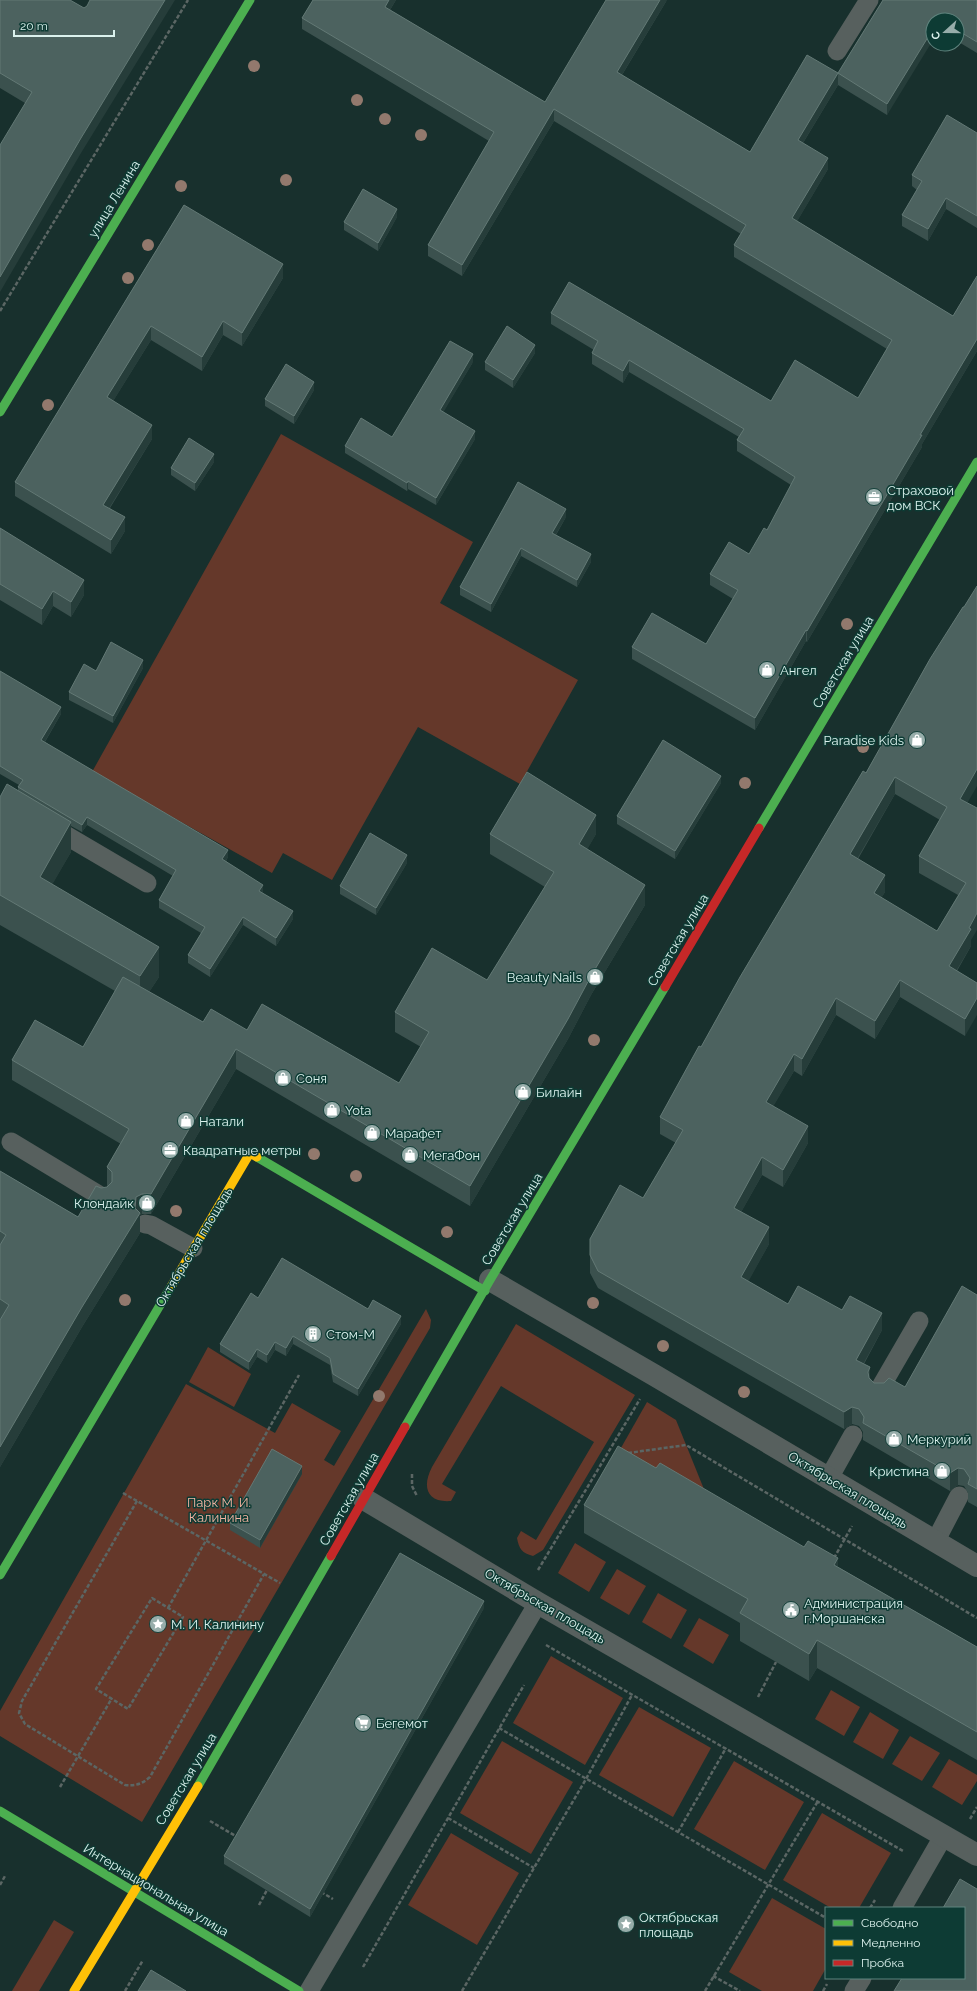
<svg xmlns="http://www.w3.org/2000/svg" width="977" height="1991" font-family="Raleway,sans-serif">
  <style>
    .green { fill: #65382a }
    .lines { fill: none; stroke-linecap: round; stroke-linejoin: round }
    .path { stroke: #5b6664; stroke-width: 2.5; stroke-dasharray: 4 2; stroke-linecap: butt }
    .lane { stroke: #57605e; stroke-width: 19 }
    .street { stroke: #57605e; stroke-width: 22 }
    .fast { stroke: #4caf50; stroke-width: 9 }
    .slow { stroke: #ffc107; stroke-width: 9 }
    .jam { stroke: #c62828; stroke-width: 9 }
    .tree { fill: #92796d }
    .wall { fill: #3b514e; fill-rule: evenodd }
    .shaded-wall { fill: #263d3a }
    .building { fill: #4c625f; stroke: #637975; fill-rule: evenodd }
    .labels { text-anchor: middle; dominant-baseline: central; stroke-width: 3; stroke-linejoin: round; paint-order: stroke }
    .street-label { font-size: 13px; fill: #dbf1ed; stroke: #0d3b34 }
    .poi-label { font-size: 13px; fill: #dbf1ed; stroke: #0d3b34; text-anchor: start }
    .park-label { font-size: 13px; fill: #f5b4a2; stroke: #0d3b34 }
  </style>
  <rect width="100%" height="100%" fill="#18302d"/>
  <g class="green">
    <path d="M281 434 473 542 440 603 578 680 520 784 418 727 332 880 283 853 272 873 92 772Z"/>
    <path d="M426 1309 431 1320 430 1328 142 1822 0 1736V1711L186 1384 275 1433 292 1403 341 1431 324 1460 334 1466Z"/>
    <path d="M516 1324 635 1395 543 1550 533 1556C522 1553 519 1549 517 1538L521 1531 536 1540 594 1442 501 1386 442 1484 456 1492 451 1501C426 1503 422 1486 432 1467Z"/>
    <path d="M208 1347 251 1374 234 1407 189 1382Z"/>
    <path d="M647 1402 676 1420 712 1509 613 1462Z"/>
    <path d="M575 1543 606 1562 589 1592 558 1573Z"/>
    <path d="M617 1569 646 1586 629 1615 600 1598Z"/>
    <path d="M658 1593 687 1610 671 1639 642 1622Z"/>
    <path d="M699 1618 729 1635 713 1664 683 1646Z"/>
    <path d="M551 1656 623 1698 585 1765 513 1723Z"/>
    <path d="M831 1690 860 1707 844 1736 815 1719Z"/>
    <path d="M639 1707 711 1748 673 1817 599 1775Z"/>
    <path d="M870 1712 899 1730 883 1759 853 1742Z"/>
    <path d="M910 1736 940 1753 922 1781 892 1764Z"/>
    <path d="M502 1741 573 1782 531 1854 460 1813Z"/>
    <path d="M949 1759 977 1775V1781L962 1805 932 1787Z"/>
    <path d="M734 1761 804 1802 765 1870 694 1829Z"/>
    <path d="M822 1813 891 1853 859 1908H831L783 1880Z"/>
    <path d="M451 1833 519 1873 477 1945 408 1905Z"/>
    <path d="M772 1898 826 1929V1968L813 1991H762L729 1972Z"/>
    <path d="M54 1920 74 1932 39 1991H12Z"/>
  </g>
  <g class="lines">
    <g class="path">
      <path d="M0 311 188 0"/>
      <path d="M628 1453 686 1445 977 1618"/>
      <path d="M412 1474V1486L417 1496"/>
      <path d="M123 1493 280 1583"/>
      <path d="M137 1501 22 1701 19 1713 25 1724 125 1785C136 1786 142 1784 150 1777L264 1574"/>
      <path d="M834 1558 852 1526"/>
      <path d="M538 1570 640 1399"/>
      <path d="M152 1598 183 1617 128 1709 96 1689Z"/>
      <path d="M168 1608 299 1375"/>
      <path d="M546 1645 903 1851"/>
      <path d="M758 1697 776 1662"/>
      <path d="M499 1728 826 1918"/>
      <path d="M60 1787 112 1698"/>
      <path d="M448 1818 534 1868"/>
      <path d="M970 1819 977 1807"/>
      <path d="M210 1821 239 1838"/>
      <path d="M678 1832 726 1748"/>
      <path d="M0 1885 5 1876"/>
      <path d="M321 1892 333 1899"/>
      <path d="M259 1905 268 1888"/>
      <path d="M870 1908 875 1900"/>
      <path d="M363 1967 524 1685"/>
      <path d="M713 1976 740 1991"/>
      <path d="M125 1991 143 1960"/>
      <path d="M462 1991 586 1779 632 1695"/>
      <path d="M705 1991 818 1801"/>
      <path d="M823 1991 827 1984"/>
    </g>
    <g class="lane">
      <path d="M837 51 869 0"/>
      <path d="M50 826 147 883"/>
      <path d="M11 1142 102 1197"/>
      <path d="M145 1224 151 1225 193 1248"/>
      <path d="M879 1390 919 1321"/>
      <path d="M829 1478 853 1435"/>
      <path d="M935 1542 959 1496"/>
      <path d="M902 1908 944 1835"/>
      <path d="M309 1991 538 1603"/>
      <path d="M854 1991 862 1978"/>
    </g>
    <g class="street">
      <path d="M490 1280 654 1375 977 1566"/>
      <path d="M364 1499 538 1603 977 1855"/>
    </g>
    <g class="fast">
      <path d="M0 412 250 0"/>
      <path d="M759 828 977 462"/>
      <path d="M257 1157 485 1291"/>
      <path d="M405 1427 490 1280 665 987"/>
      <path d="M0 1575 172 1285"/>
      <path d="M198 1786 331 1556"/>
      <path d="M0 1811 299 1991"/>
    </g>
    <g class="slow">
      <path d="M172 1285 250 1153 257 1157"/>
      <path d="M74 1991 198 1786"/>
    </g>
    <g class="jam">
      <path d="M665 987 759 828"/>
      <path d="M331 1556 405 1427"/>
    </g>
  </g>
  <g class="tree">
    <circle cx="254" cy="66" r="6"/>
    <circle cx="357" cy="100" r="6"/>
    <circle cx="385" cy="119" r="6"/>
    <circle cx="421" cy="135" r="6"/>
    <circle cx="286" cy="180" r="6"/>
    <circle cx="181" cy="186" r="6"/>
    <circle cx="148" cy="245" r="6"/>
    <circle cx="128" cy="278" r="6"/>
    <circle cx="48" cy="405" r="6"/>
    <circle cx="847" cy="624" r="6"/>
    <circle cx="863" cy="747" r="6"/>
    <circle cx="745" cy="783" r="6"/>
    <circle cx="594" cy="1040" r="6"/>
    <circle cx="314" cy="1154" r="6"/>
    <circle cx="356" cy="1176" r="6"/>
    <circle cx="176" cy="1211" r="6"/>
    <circle cx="447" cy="1232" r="6"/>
    <circle cx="125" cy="1300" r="6"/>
    <circle cx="593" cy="1303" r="6"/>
    <circle cx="663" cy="1346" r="6"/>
    <circle cx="744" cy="1392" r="6"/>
    <circle cx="379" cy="1396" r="6"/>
  </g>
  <g class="wall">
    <path d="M0 0 81 153 25 103 0 88Z"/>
    <path d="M313 0H396L390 10 545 102 667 0 622 75 750 152 838 73 883 0H977V53L957 41V20H933L887 115 838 85 803 143 828 169 797 221 953 316 977 276V351L922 444V447L807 642 806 641 755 730 632 659V647L706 644 733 599 710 585V574L749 554 767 530 791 485 737 451V440L739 437 629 372 623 383 592 364V353L594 350 551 324V313L771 401 858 398 887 349 734 257V245L741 234 554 121 462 276 428 256V245L489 141 302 29V18Z"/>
    <path d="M977 133V228L946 209 928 241 902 226V215L917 190 912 186V175Z"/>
    <path d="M184 205 283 278 242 346 223 335 202 371 151 340 113 401 152 439 110 508 125 531 111 554 15 496V482Z"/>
    <path d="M397 217 378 251 344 230V222Z"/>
    <path d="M535 353 513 388 485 370V362Z"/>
    <path d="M473 362 443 412 475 439 436 505 408 489 407 491 345 453V446L392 437Z"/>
    <path d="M314 390 294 424 265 406V399Z"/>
    <path d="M214 462 195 491 171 475V468Z"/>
    <path d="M566 517 556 535 591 562 577 587 521 556 491 612 460 595V587Z"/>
    <path d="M0 528 84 595 71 617 53 606 42 625 0 600Z"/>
    <path d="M930 659 967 803 971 946 957 971 977 983 965 1036 900 997 875 1039 836 1015 802 1076 794 1071 773 1106 808 1143 783 1187 762 1175 741 1212 769 1244 748 1281 788 1304 842 1310 882 1330 864 1364 870 1378 874 1383 905 1387 977 1295V1507L968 1502V1493L964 1486 958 1485 950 1491 863 1440V1432L859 1426 852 1424 844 1429 598 1288 590 1273V1239L643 1198 676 1143 660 1134V1117L866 773ZM895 794 940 820 919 856V873L958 895 937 931 881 898 885 892 858 859Z"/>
    <path d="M143 668 113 723 69 700V692L96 671Z"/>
    <path d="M0 671 61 714 45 742 228 857 226 861 263 893 293 919 276 946 243 925 210 977 188 963V955L201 933 159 908V900L173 876 87 825 82 832 71 826V852L52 884 159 977 149 992 203 1022 247 1030 399 1083 421 1047 395 1032V1012L487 980 545 887 490 854V834H596L587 849 645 905 591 995 568 1039 470 1206 236 1069 151 1214H142L140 1215V1233L82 1327 0 1467V1171L78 1217 101 1188 107 1187V1167L121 1144 12 1080V1060L83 1047 115 991 0 925V797L18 791V787L19 785 0 774Z"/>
    <path d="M721 783 675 859 617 824V816Z"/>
    <path d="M407 863 376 915 340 894V886Z"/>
    <path d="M258 1298 368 1309 401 1324 358 1396 333 1382 330 1365 293 1344 286 1356 275 1350 267 1363 257 1357 249 1370 220 1352V1344Z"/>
    <path d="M656 1468 838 1567 977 1647V1760L817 1668 809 1681 740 1641V1623L584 1533V1505Z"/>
    <path d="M302 1474 260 1548 230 1530V1523Z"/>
    <path d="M484 1608 310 1917 224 1864V1856Z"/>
  </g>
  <g class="shaded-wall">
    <path d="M165 0H175L81 153 0 292V277L81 138Z"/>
    <path d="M389 0H396L385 18V7Z"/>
    <path d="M660 0H667L617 83V72Z"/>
    <path d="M933 29V40L887 115V104Z"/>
    <path d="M838 73V85L798 151V140Z"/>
    <path d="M554 109V121L462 276V265Z"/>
    <path d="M828 158V169L792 230V218Z"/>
    <path d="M946 198V209L928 241V229Z"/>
    <path d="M397 209V217L378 251V243Z"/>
    <path d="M283 264V278L242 346V333Z"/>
    <path d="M223 321V335L202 371V357Z"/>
    <path d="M151 326V340L107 411V397Z"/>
    <path d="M977 339V351L922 444V447L807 642V631L920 435Z"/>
    <path d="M535 345V353L513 388V380Z"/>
    <path d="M473 354V362L440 418V410Z"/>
    <path d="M629 360V372L623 383V371Z"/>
    <path d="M314 382V390L294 424V416Z"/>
    <path d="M152 425V439L103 518V505Z"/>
    <path d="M475 431V439L436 505V498Z"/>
    <path d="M214 454V462L195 491V483Z"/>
    <path d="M408 481V489L407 491V483Z"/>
    <path d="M566 509V517L552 541V533Z"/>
    <path d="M125 517V531L111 554V540Z"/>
    <path d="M521 548V556L491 612V604Z"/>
    <path d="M591 554V562L577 587V580Z"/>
    <path d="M84 580V595L71 617V602Z"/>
    <path d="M53 591V606L42 625V609Z"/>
    <path d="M806 630V641L755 730V718Z"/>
    <path d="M143 660V668L113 723V716Z"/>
    <path d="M61 707V714L41 748V740Z"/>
    <path d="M977 764V786L960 816V799Z"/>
    <path d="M721 776V783L675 859V851Z"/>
    <path d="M895 777V794L850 871V854Z"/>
    <path d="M596 815V834L579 864V844Z"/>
    <path d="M87 817V825L82 832V825Z"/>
    <path d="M71 822V852L40 906V877Z"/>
    <path d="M228 850V857L222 867V859Z"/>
    <path d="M407 855V863L376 915V908Z"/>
    <path d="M885 875V892L874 910V893Z"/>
    <path d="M263 885V893L259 899V891Z"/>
    <path d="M645 885V905L591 995 568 1039 470 1206V1186L591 976Z"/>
    <path d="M293 911V919L276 946V938Z"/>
    <path d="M977 913V930L971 940V946L949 983V966L969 928Z"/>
    <path d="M243 917V925L210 977V969Z"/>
    <path d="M159 947V977L140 1006V976Z"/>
    <path d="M900 980V997L875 1039V1021Z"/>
    <path d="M836 998V1015L802 1076V1059Z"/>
    <path d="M977 998V1015L965 1036V1019Z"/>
    <path d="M236 1049V1069L151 1214V1194Z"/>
    <path d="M794 1054V1071L766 1119V1102Z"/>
    <path d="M808 1126V1143L783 1187V1170Z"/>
    <path d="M762 1157V1175L734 1225V1208Z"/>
    <path d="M142 1194V1214L140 1215V1233L82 1327 0 1467V1447L82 1307 135 1208 136 1197Z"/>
    <path d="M769 1227V1244L741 1295V1277Z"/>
    <path d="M882 1313V1330L856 1377V1360Z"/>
    <path d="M401 1316V1324L358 1396V1389Z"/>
    <path d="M293 1336V1344L286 1356V1348Z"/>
    <path d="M275 1342V1350L267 1363V1355Z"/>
    <path d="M257 1349V1357L249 1370V1362Z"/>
    <path d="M870 1367V1384L868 1372Z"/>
    <path d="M852 1407V1424L844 1429V1412Z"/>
    <path d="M302 1466V1474L260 1548V1540Z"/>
    <path d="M958 1468V1485L950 1491V1473Z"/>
    <path d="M838 1558V1586L834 1565Z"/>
    <path d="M484 1601V1608L310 1917V1909Z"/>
    <path d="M817 1640V1668L809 1681V1654Z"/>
  </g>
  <g class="building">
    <path d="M0 0H70L84 8 87 6 90 0H165L81 138 0 277V145L32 92 0 73Z"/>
    <path d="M313 0H389L385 7 545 102 606 0H660L617 72 750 152 807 55 838 73 798 140 828 158 792 218 953 316 977 276V339L920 435H922L807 631 806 630 755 718 632 647 652 613 706 644 738 590 710 574 729 542 749 554 764 528 767 530 795 477 737 440 744 429 629 360 623 371 592 353 598 341 551 313 569 282 771 401 795 360 858 398 892 340 734 245 746 225 554 109 462 265 428 245 494 132 302 18Z"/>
    <path d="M883 0H977V42L957 30V20H940L939 19 938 20H933V29L887 104 838 73Z"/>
    <path d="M947 115 977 133V216L946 198 928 229 902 215 922 181 912 175Z"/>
    <path d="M363 189 397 209 378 243 344 222Z"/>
    <path d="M184 205 283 264 242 333 223 321 202 357 151 326 107 397 152 425 103 505 125 517 111 540 15 482Z"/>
    <path d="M507 326 535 345 513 380 485 362Z"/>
    <path d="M450 341 473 354 440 410 475 431 436 498 408 481 407 483 345 446 361 418 392 437Z"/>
    <path d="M286 364 314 382 294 416 265 399Z"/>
    <path d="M189 438 214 454 195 483 171 468Z"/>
    <path d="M518 482 566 509 552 533 591 554 577 580 521 548 491 604 460 587Z"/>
    <path d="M0 528 84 580 71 602 53 591 42 609 0 584Z"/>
    <path d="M977 586V769L960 799 977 808V913L969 928 971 929 949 966 977 983V998L965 1019 900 980 875 1021 836 998 802 1059 794 1054 766 1102 808 1126 783 1170 762 1157 734 1208 769 1227 741 1277 788 1304 798 1286 842 1310 850 1296 882 1313 856 1360 870 1367 868 1372 869 1378 874 1383H884L889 1378 905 1387 962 1286 977 1295V1489L968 1484 970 1478 964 1469 958 1468 950 1473 863 1423 864 1417 859 1409 852 1407 844 1412 598 1271 590 1255V1239L620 1185 643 1198 683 1130 660 1117 699 1046 701 1047 740 977 863 771 866 773 930 659 963 607H964ZM895 777 947 807 919 856 966 883 937 931 874 893 885 875 850 854Z"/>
    <path d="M111 642 143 660 113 716 69 692 84 664 96 671Z"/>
    <path d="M0 671 61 707 41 740 228 850 222 859 263 885 259 891 293 911 276 938 243 917 210 969 188 955 205 927 159 900 176 870 87 817 82 825 18 787 23 780 0 766Z"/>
    <path d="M663 740 721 776 675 851 617 816Z"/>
    <path d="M527 772 596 815 579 844 645 885 591 976 568 1019 470 1186 236 1049 151 1194H142L136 1197 135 1208 140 1213 82 1307 0 1447V1320L9 1305 0 1299V1245L6 1235 0 1231V1171L78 1217 96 1186 101 1188 107 1187 112 1182V1172L107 1167 129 1129 12 1060 35 1020 83 1047 123 977 203 1022 211 1009 247 1030 262 1004 399 1083 429 1032 395 1012 432 948 487 980 554 872 490 834Z"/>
    <path d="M7 784 71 822 40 877 159 947 140 976 0 895V797Z"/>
    <path d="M370 833 407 855 376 908 340 886Z"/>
    <path d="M282 1258 368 1309 373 1300 401 1316 358 1389 333 1374 330 1358 293 1336 286 1348 275 1342 267 1355 257 1349 249 1362 220 1344 251 1293 258 1298Z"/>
    <path d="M618 1446 656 1468 660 1463 804 1547 808 1541 838 1558 834 1565 977 1647V1732L817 1640 809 1654 740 1613 748 1599 584 1505Z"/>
    <path d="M272 1449 302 1466 260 1540 230 1523Z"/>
    <path d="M400 1553 484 1601 310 1909 224 1856Z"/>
    <path d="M960 1879 977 1889V1991H894L902 1978H964V1908H943Z"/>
    <path d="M151 1970 186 1991H138Z"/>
  </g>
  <defs>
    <g id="office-disc" transform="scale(0.9)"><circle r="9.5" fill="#97adaa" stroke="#0d3b34"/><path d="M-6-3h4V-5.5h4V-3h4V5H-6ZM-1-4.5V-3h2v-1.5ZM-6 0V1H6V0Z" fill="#fff"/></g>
    <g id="shop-disc" transform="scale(0.9)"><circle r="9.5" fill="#97adaa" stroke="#0d3b34"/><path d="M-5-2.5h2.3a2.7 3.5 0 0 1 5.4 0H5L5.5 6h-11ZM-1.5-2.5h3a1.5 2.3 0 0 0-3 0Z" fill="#fff"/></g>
    <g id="building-disc" transform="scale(0.9)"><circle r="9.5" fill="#97adaa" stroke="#0d3b34"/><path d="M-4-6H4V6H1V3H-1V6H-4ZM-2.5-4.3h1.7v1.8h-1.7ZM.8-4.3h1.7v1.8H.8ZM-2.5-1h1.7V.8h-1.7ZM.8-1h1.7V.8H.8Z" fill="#fff"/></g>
    <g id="civic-disc" transform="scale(0.9)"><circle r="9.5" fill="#97adaa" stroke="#0d3b34"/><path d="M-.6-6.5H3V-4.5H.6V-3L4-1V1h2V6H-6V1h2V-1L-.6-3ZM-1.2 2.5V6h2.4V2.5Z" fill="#fff"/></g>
    <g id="sight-disc" transform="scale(0.9)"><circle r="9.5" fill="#97adaa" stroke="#0d3b34"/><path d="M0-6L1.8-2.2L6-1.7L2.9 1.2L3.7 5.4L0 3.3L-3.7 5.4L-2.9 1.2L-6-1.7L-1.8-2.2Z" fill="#fff"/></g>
    <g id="supermarket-disc" transform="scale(0.9)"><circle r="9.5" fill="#97adaa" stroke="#0d3b34"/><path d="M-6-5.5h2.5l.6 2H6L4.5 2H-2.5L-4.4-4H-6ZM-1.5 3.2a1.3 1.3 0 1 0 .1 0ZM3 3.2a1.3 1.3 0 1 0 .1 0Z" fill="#fff"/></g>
  </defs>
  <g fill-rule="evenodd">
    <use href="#office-disc" x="874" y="497"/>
    <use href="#shop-disc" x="767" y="670"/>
    <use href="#shop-disc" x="917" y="740"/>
    <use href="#shop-disc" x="595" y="977"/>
    <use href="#shop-disc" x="283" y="1078"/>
    <use href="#shop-disc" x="523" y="1092"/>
    <use href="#shop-disc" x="332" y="1110"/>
    <use href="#shop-disc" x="186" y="1121"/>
    <use href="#shop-disc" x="372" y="1133"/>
    <use href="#office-disc" x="170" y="1150"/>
    <use href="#shop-disc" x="410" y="1155"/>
    <use href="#shop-disc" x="147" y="1203"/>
    <use href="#building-disc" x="313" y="1334"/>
    <use href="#shop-disc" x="894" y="1439"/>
    <use href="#shop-disc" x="942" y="1471"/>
    <use href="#civic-disc" x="791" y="1610"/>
    <use href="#sight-disc" x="158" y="1624"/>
    <use href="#supermarket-disc" x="363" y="1723"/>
    <use href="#sight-disc" x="626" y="1924"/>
  </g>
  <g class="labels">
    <g class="street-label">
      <text transform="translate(114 199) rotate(-59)">улица Ленина</text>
      <text transform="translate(843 662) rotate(-59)">Советская улица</text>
      <text transform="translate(678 940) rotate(-59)">Советская улица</text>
      <text transform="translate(512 1219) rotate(-59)">Советская улица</text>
      <text transform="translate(194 1247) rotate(-59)">Октябрьская площадь</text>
      <text transform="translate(848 1490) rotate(31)">Октябрьская площадь</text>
      <text transform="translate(349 1499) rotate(-60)">Советская улица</text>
      <text transform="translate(545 1606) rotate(30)">Октябрьская площадь</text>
      <text transform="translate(186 1779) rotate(-59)">Советская улица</text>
      <text transform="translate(156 1890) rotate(31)">Интернациональная улица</text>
    </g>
    <g class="poi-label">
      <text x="887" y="490">Страховой<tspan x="887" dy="15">дом ВСК</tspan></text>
      <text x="780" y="670">Ангел</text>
      <text x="904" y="740" text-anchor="end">Paradise Kids</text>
      <text x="582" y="977" text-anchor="end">Beauty Nails</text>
      <text x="296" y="1078">Соня</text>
      <text x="536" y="1092">Билайн</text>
      <text x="345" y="1110">Yota</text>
      <text x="199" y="1121">Натали</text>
      <text x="385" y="1133">Марафет</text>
      <text x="183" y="1150">Квадратные метры</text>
      <text x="423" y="1155">МегаФон</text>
      <text x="134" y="1203" text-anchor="end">Клондайк</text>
      <text x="326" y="1334">Стом-М</text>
      <text x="907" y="1439">Меркурий</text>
      <text x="929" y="1471" text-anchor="end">Кристина</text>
      <text x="804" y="1603">Администрация<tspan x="804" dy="15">г.Моршанска</tspan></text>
      <text x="171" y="1624">М. И. Калинину</text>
      <text x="376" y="1723">Бегемот</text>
      <text x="639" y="1917">Октябрьская<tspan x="639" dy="15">площадь</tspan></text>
    </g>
    <g class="park-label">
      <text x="219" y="1502">Парк М. И.<tspan x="219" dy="15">Калинина</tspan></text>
    </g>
  </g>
  <rect x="825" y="1907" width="140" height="72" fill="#0d3b34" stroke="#5f847e"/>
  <rect x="833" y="1920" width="20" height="6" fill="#4caf50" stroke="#5f847e"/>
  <text x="861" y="1927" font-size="12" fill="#dbf1ed">Свободно</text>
  <rect x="833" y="1940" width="20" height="6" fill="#ffc107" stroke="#5f847e"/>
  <text x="861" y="1947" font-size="12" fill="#dbf1ed">Медленно</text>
  <rect x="833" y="1960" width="20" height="6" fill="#c62828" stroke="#5f847e"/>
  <text x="861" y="1967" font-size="12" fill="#dbf1ed">Пробка</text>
  <g transform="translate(945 32) rotate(249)"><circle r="19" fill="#0d3b34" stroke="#5f847e"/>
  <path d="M0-3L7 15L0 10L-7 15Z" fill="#97adaa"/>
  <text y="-6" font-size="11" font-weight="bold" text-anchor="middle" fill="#dbf1ed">С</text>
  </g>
  <path d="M14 30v6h100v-6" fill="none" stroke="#dbf1ed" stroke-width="2"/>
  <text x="20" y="30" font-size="12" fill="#dbf1ed" stroke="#0d3b34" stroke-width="3" paint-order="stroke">20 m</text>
</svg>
